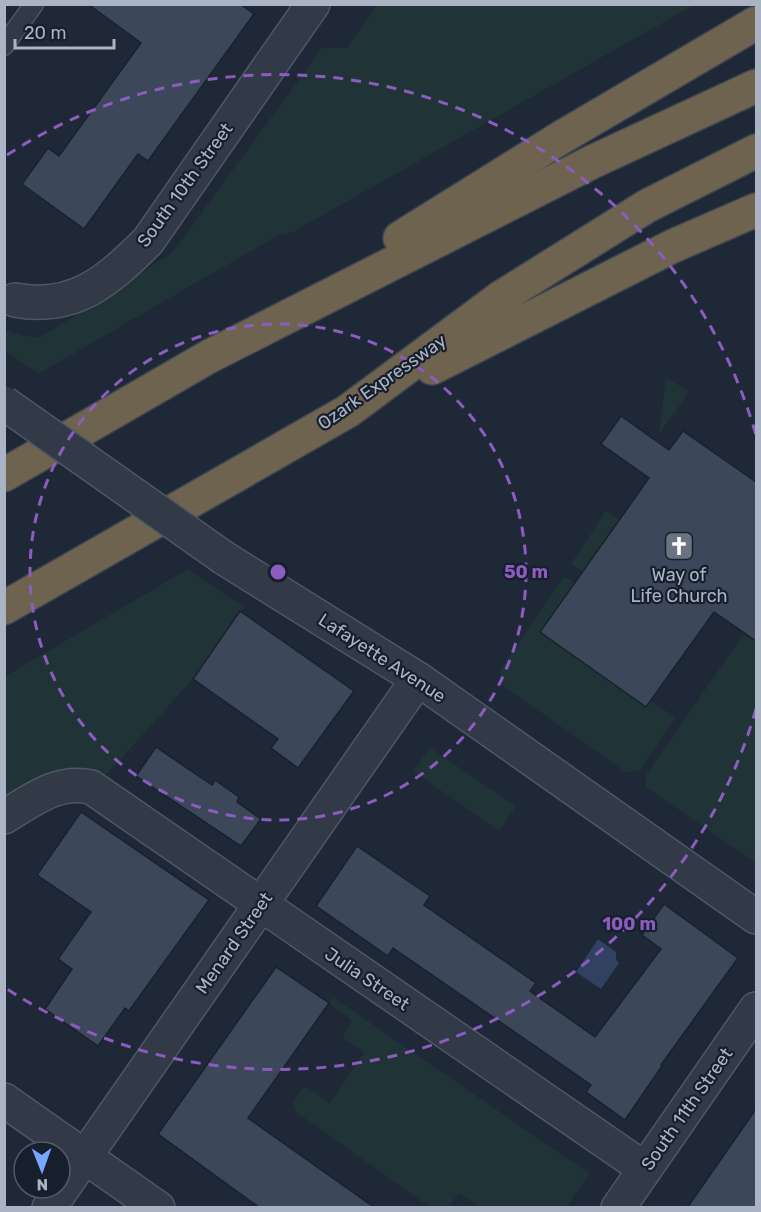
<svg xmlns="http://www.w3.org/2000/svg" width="761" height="1212" font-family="Rubik,sans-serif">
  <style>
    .green { fill: #203438 }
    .water { fill: #30425f }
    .building { fill: #3c475a; stroke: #19212e; stroke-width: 1.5 }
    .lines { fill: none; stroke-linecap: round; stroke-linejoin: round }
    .service-casing { stroke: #4f5766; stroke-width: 21 }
    .minor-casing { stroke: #4f5766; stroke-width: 36 }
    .motorway-casing { stroke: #3c4452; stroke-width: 36 }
    .service { stroke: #323a47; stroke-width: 18 }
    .minor { stroke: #323a47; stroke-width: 33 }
    .motorway { stroke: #6e634e; stroke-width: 33 }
    .minor-bridge-casing { stroke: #4f5766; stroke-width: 36; stroke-linecap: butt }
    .minor-bridge { stroke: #323a47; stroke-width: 33 }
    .ring { fill: none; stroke: #8c5cc1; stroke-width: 3; stroke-dasharray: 10 8 }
    .labels { text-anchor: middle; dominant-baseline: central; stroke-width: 4.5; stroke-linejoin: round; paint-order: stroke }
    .street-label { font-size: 18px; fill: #abb4c5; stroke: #171f2c }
    .poi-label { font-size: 18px; fill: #abb4c5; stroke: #171f2c }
    .centre { fill: #8c5cc1; stroke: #171f2c; stroke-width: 3 }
    .ring-label { font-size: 18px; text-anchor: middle; font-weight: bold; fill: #8c5cc1; stroke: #171f2c; stroke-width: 4.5; stroke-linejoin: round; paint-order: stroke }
  </style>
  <rect width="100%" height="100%" fill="#1e2837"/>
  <g class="green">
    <path d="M377 5H694L293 232 277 236 38 374 5 351 4 330 23 336 41 337 172 253 322 48H347Z"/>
    <path d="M666 377 689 392 659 434Z"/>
    <path d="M606 511 620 520 583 572 571 564Z"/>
    <path d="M188 569 244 607 193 679 106 775C60 761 43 774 5 797L4 677Z"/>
    <path d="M564 576 575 583 541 632 646 707 650 701 676 717 639 771 627 773 499 683 501 677 499 672Z"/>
    <path d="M743 635 756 641V863L646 787V775Z"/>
    <path d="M430 748 516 806 499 831 413 771Z"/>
    <path d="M334 998 590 1174 566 1207H479L459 1193 448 1207H430L296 1112 293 1101 305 1086 330 1103 364 1053 342 1037 352 1021 329 1003Z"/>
  </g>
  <path class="water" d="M598 939 616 952V960L619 963 601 989 576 972Z"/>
  <g class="building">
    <path d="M88 4H240L254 14 148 161 138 154 84 229 22 184 48 148 59 156 141 43Z"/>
    <path d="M621 416 669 450 683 431 756 482V641L714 612 646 707 540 632 649 478 601 444Z"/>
    <path d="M240 611 354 691 298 768 271 748 278 739 193 679Z"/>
    <path d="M156 747 212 785 215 780 239 797 237 802 261 819 241 846 136 776Z"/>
    <path d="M81 812 209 900 129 1011 125 1008 98 1046 45 1009 72 969 58 959 91 912 37 875Z"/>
    <path d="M357 846 430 896 424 905 536 983 530 991 595 1037 661 949 642 935 664 904 738 958 661 1065 662 1066 625 1120 586 1092 591 1085 506 1026 393 948 388 956 316 906Z"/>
    <path d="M276 967 329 1003 248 1118 375 1208H260L158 1134Z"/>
    <path d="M756 1109V1208H687Z"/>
  </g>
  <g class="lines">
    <g class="service-casing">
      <path id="service" d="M4 46 34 4"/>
    </g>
    <g class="minor-casing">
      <g id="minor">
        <path d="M15 300C74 311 108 281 148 241L313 4"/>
        <path d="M224 558 418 679 756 917"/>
        <path d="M4 817C33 800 56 780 91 787L645 1169"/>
        <path d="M4 1100 158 1208"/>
        <path d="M49 1208 418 679"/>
        <path d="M618 1208 756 1009"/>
      </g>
    </g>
    <g class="motorway-casing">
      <g id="motorway">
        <path d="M400 238 562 137 756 23"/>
        <path d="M432 368 673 246 756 210"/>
        <path d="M4 475 210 356 592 162 756 86"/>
        <path d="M4 608 348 411 500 298 647 206 756 151"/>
      </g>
    </g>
    <use href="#service" class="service"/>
    <use href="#minor" class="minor"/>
    <use href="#motorway" class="motorway"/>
    <g class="minor-bridge-casing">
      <path id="minor-bridge" d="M4 403 224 558"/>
    </g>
    <use href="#minor-bridge" class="minor-bridge"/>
  </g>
  <g class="ring">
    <circle cx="278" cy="572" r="248"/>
    <path d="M756 709A497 497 0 0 1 7 989M7 155A497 497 0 0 1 756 435"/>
  </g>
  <defs>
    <g id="church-square" transform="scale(1.5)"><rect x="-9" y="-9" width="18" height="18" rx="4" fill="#6b7280" stroke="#171f2c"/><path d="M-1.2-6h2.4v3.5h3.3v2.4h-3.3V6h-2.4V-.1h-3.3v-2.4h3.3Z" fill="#fff"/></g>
  </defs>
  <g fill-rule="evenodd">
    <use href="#church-square" x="679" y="546"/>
  </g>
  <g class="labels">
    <g class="street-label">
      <text transform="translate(185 185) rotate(-54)">South 10th Street</text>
      <text transform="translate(382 382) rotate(-35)">Ozark Expressway</text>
      <text transform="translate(382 658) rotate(33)">Lafayette Avenue</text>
      <text transform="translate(234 943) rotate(-55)">Menard Street</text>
      <text transform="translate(367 979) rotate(34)">Julia Street</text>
      <text transform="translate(687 1109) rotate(-55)">South 11th Street</text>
    </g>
    <g class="poi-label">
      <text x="679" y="575">Way of<tspan x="679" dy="21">Life Church</tspan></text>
    </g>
  </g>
  <circle cx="278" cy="572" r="9" class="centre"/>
  <g class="ring-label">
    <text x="526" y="578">50 m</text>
    <text x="629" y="930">100 m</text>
  </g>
  <rect width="761" height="1212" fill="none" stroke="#abb4c5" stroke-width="12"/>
  <g transform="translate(42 1170) rotate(179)"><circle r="28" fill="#171f2c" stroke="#525b69" stroke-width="1.5"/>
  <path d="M0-4.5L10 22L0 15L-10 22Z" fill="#78a6fd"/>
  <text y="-9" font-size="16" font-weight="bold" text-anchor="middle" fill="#abb4c5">N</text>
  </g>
  <path d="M15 39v9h99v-9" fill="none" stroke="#abb4c5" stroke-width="3"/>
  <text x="24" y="39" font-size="18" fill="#abb4c5" stroke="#171f2c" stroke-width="4.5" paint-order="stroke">20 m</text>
</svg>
